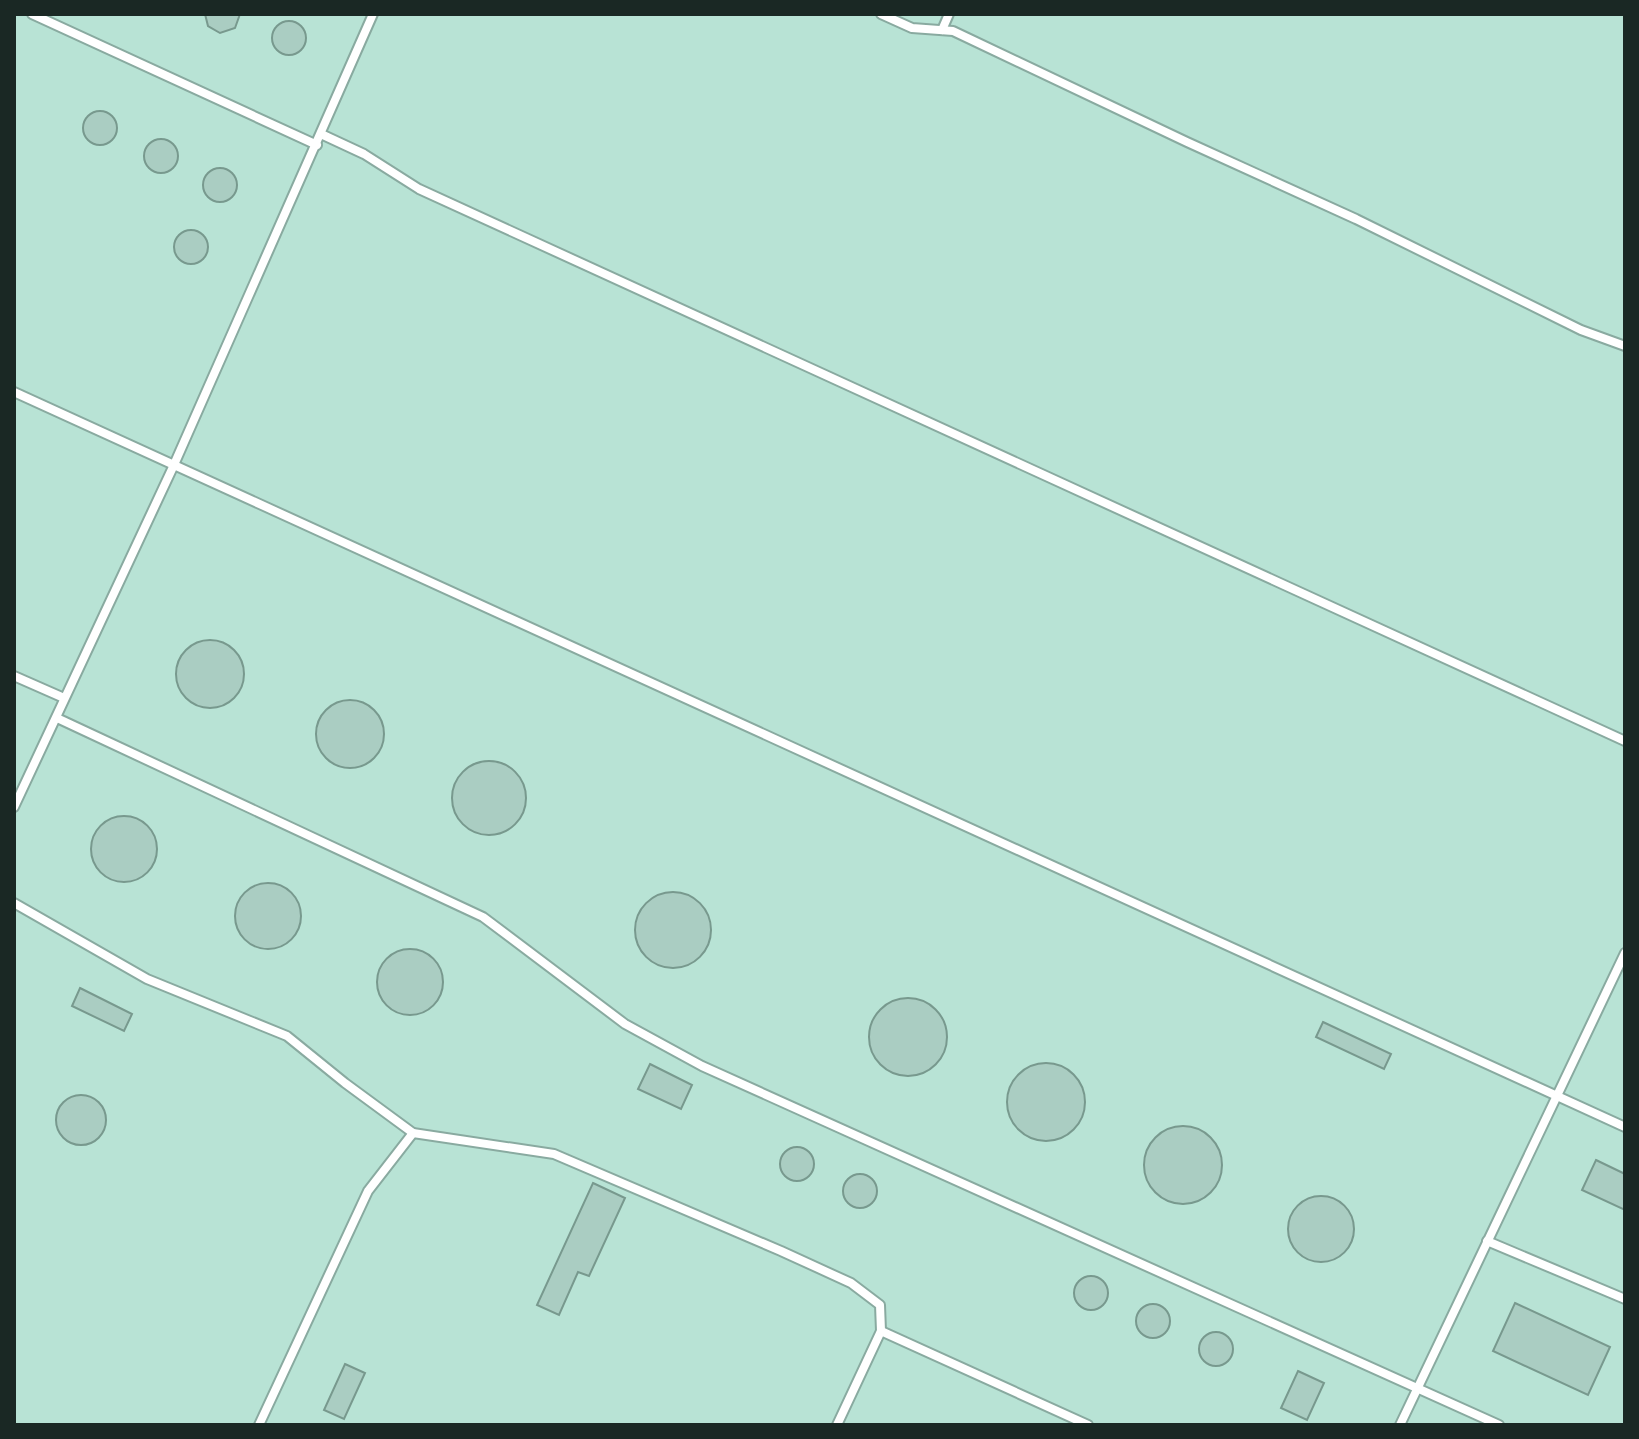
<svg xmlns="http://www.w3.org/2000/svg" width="1639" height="1439" font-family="'Libre Baskerville',serif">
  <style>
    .built { fill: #b8e3d5 }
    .building { fill: #aacdc2; stroke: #78998e; stroke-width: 2 }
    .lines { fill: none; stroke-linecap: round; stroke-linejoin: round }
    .service-casing { stroke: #89aaa0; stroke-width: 12 }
    .service { stroke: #fff; stroke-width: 8 }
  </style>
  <rect width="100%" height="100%" fill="#ccf0e4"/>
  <rect class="built" x="14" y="14" width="1611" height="1411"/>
  <g class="building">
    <path d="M205 14H240L235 28 220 33 208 26Z"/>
    <circle cx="289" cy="38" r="17"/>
    <circle cx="100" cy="128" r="17"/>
    <circle cx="161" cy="156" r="17"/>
    <circle cx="220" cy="185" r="17"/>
    <circle cx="191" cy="247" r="17"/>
    <circle cx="210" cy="674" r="34"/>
    <circle cx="350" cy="734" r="34"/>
    <circle cx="489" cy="798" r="37"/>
    <circle cx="124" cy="849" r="33"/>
    <circle cx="268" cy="916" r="33"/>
    <circle cx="673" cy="930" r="38"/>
    <circle cx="410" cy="982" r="33"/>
    <path d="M80 988 132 1014 124 1031 72 1006Z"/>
    <circle cx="908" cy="1037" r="39"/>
    <path d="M1323 1022 1391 1054 1384 1069 1316 1037Z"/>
    <circle cx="1046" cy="1102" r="39"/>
    <path d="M650 1064 692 1085 681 1109 638 1089Z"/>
    <circle cx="81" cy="1120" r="25"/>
    <circle cx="1183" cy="1165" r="39"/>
    <circle cx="797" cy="1164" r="17"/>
    <path d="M1596 1160 1625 1174V1210L1582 1190Z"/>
    <circle cx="860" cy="1191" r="17"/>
    <path d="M593 1183 625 1198 589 1276 578 1272 559 1315 537 1305Z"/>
    <circle cx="1321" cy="1229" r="33"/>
    <circle cx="1091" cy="1293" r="17"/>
    <path d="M1515 1303 1610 1347 1588 1395 1493 1351Z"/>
    <circle cx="1153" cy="1321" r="17"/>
    <circle cx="1216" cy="1349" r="17"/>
    <path d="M345 1364 365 1373 344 1419 324 1410Z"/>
    <path d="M1298 1371 1324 1383 1307 1420 1281 1408Z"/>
  </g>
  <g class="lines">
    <g class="service-casing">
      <g id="service">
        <path d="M32 14 317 145"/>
        <path d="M881 14 912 28 953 31 1187 142 1356 219 1581 330 1625 346"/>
        <path d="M942 30 949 14"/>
        <path d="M321 134 364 154 419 189 1625 741"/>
        <path d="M14 392 1625 1127"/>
        <path d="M14 676 64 698"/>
        <path d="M57 718 483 917 625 1024 702 1066 1499 1425"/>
        <path d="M14 807 173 467 373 14"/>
        <path d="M14 903 147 979 287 1036 345 1083 413 1133 554 1154 781 1251 851 1283 880 1305 881 1331 837 1425"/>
        <path d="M1487 1241 1625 1299"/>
        <path d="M881 1331 1088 1425"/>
        <path d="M259 1425 368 1191 413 1133"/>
        <path d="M1400 1425 1625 953"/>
      </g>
    </g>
    <use href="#service" class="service"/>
  </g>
  <rect width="1639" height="1439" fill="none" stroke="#1a2824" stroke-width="32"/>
</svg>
